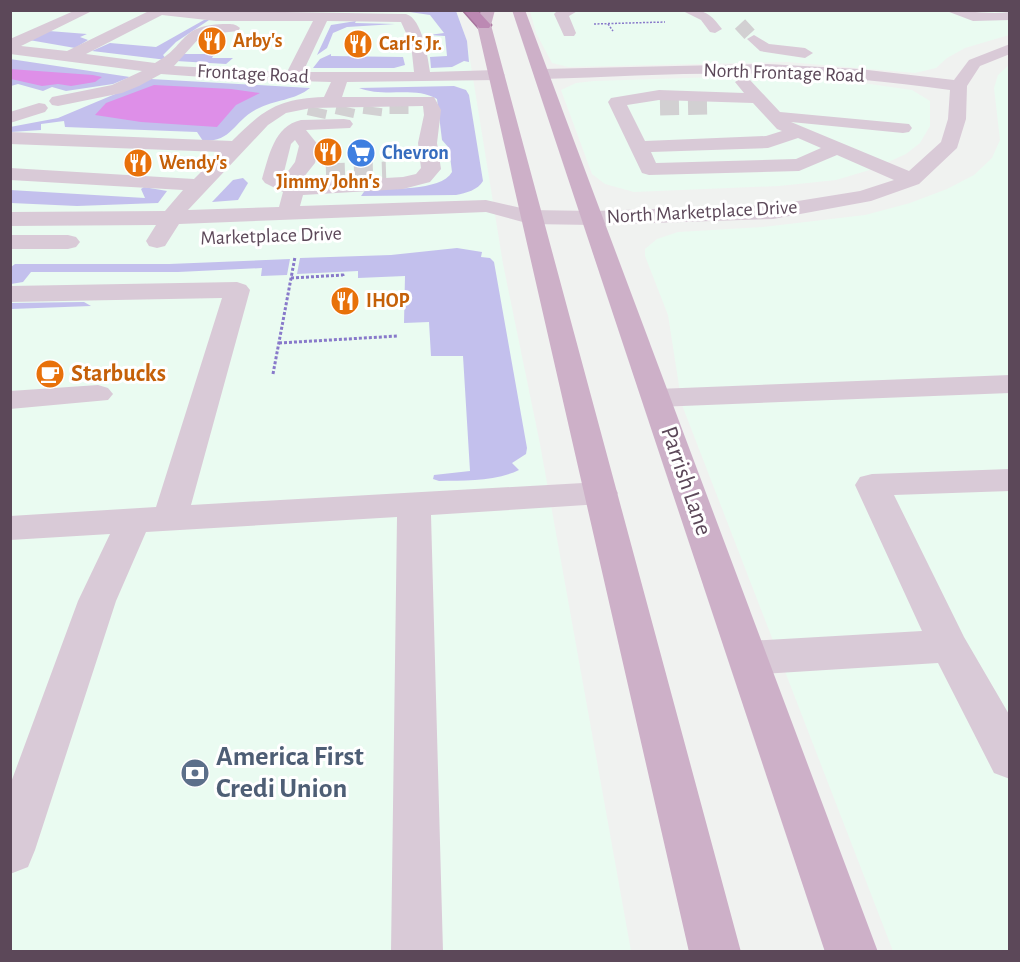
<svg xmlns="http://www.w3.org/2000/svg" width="1020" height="962" font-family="'Alegreya Sans',sans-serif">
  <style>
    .commercial { fill: #eafbf1 }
    .green { fill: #c3c0ed }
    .water { fill: #de8fe8 }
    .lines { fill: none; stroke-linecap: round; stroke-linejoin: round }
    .minor-tunnel-far1 { stroke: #d2d0d2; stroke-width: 14; stroke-dasharray: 14 8; stroke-linecap: butt }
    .minor-tunnel { stroke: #d2d0d2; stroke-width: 19; stroke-dasharray: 19 9; stroke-linecap: butt }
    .highway-casing { stroke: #a8759e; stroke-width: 3 }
    .path-far1 { stroke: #8879ca; stroke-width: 1.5; stroke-dasharray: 2 1.5; stroke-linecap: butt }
    .path { stroke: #8879ca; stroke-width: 3; stroke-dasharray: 3 2; stroke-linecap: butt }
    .minor { fill: #d9cad7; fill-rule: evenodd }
    .major { fill: #cdb0c8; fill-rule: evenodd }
    .highway { fill: #bc89b3; fill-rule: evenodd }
    .labels { text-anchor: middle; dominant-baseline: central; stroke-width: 6; stroke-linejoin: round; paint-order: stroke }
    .far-food-label { font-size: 20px; font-weight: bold; fill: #c56008; stroke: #fff; text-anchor: start }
    .far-street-label { font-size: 20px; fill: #5c4859; stroke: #fff }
    .far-shop-label { font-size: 20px; font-weight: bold; fill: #366cbe; stroke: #fff; text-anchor: start }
    .food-label { font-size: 24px; font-weight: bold; fill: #c56008; stroke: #fff; text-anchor: start }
    .street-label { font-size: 24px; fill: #5c4859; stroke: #fff }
    .near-service-label { font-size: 28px; font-weight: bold; fill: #4e5e75; stroke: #fff; text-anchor: start }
  </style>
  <rect width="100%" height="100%" fill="#f0f2f0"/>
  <g class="commercial">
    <path d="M456 10 467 41 503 264 540 444 631 951H11L10 11Z"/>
    <path d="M530 11H1009V35L965 48 947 58 936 68 915 73 787 62 568 67 552 63 536 33Z"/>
    <path d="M1009 65V951H893L682 405 668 315 645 256V249L657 239 678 232 763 227 865 215 910 203 947 189 974 175 992 158 1000 140 994 88 998 75Z"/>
    <path d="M778 75 827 78 912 90 930 101V126L920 143 906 154 873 169 836 180 779 186 634 192 605 184 592 174 561 90 576 83 594 81Z"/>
  </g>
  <g class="green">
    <path d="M296 11H456L467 41 469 62 464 61 452 67 431 68 430 57 447 56 445 36 429 35 444 33 430 15 403 11Z"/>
    <path d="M204 20H209L176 42 163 55 167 60 92 51 110 43 156 47Z"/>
    <path d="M356 21 355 23 395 24 347 27 333 33 327 48 317 55 331 25Z"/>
    <path d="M49 31 87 34 80 37 88 40 75 48 29 40Z"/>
    <path d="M184 54H214L212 58H233L226 64 176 61Z"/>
    <path d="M331 54V56L403 57 405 65 394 68H313L320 59Z"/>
    <path d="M10 59 130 77 113 84 66 91 52 87 43 91 18 84 11 86Z"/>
    <path d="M151 79 310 88C296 100 274 100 257 109 232 122 234 141 203 141L197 132 65 127 64 121 41 124V130L11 132 10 127 58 118Z"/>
    <path d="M454 86 466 90 469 95 483 181C478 190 466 193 456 195L361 196 366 189C387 188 441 192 452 172L449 148 442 140 437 99C415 86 384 98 359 88Z"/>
    <path d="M243 178 248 183 238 200 212 202 233 180Z"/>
    <path d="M144 187 167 191 158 203 77 206 11 203 10 190 145 198 141 189Z"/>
    <path d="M457 248 482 252 481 257 490 258 494 262 527 448 526 454 512 463 519 470C494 482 466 480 439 481L433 479 434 475 470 471 463 356H431L429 322 404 323 405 276 358 278V271L297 274 300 258 391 255Z"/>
    <path d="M290 259 287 275 261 276 262 268 178 272H31L23 282 11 284V267L15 264H169Z"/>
    <path d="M84 302 91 306 11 309V303Z"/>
  </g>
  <g class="water">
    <path d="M10 69 93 75 102 77 95 82 71 86 58 84 42 86 11 79Z"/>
    <path d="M154 85 231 89 260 93 236 105 217 127 141 122 95 115 106 103Z"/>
  </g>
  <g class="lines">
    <path class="minor-tunnel-far1" d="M740 24 754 39"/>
    <g class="minor-tunnel">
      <path d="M399 106V114"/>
      <path d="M660 106 709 105"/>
      <path d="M372 115 373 107"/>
      <path d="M344 116 346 107"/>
      <path d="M316 117 318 108"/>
      <path d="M326 173 386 171"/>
    </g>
    <g class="highway-casing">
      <path id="highway" d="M463 10H477L491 25 489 28H479Z"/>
    </g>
    <g class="path-far1">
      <path d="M594 24 665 22"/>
      <path d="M608 24 613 31"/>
    </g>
    <g class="path">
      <path d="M291 278 343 275V277"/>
      <path d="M279 343 398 336"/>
      <path d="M273 374 295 257"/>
    </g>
    <g class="minor">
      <path d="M76 10H94L21 46 67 51 151 10 406 14C422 18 428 58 430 72L497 70 505 75 497 80 347 82 342 97H434L441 110 437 143 441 169 430 182 403 189 303 195 300 206 486 200 530 210 593 211 773 205 860 191 894 180 837 155 799 171 649 175 642 173 608 102 611 98 659 90 744 93 735 82 743 77 749 79 780 112 909 124 912 128 909 132 903 133 791 122 909 171 941 142 948 119 950 90C890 82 829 75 767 74 692 72 617 77 542 79L534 74 542 69 767 64 859 69 954 80 969 60 1010 44V54L980 66 967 86 966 119 957 148 919 184 871 201 773 219 593 225 530 224 486 212 179 224 165 246 157 248 149 246 146 241 156 225 10 226V212L165 211 183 190 10 180V168L194 179 221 152 10 144V132L232 141C264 109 278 99 324 97L331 82 230 79 161 74 139 86 122 93 58 106 52 105 49 101 52 97 112 85 142 71 10 54V39ZM162 15 216 21H313L287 72 174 66 202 35 238 31 240 28C235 23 230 24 223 24 178 26 188 45 155 63L86 54ZM327 21 401 22 411 44 414 72H303ZM659 100 753 103 777 129 782 131 766 136 645 141 627 105ZM423 106 424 115 418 143 421 168 416 174 403 177 297 183 283 176 291 144 295 140 299 146 295 162 286 174 289 178H303L315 163 319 146 306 130 350 128 353 124 350 120 344 119 301 120C274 126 269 156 262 179L265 183 283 192 279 207 188 210 268 125 286 113 311 108ZM798 138 821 148 796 159 656 163 651 152 768 148Z"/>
      <path d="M579 10 569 16 576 33 574 36H564L554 14 558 10Z"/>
      <path d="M681 10C703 10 708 10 722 29L715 33 710 32 701 20Z"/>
      <path d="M944 10C966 10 987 15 1010 12V20L973 21Z"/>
      <path d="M754 35 769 44 805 48 813 53 805 58 765 52 760 51 747 39Z"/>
      <path d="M39 103 45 104 48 108 45 112 10 123V112Z"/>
      <path d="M10 235H68L76 237 80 242 76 247 68 249H10Z"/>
      <path d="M237 282 246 285 250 290 191 505 601 482 613 485 618 493 613 501 601 504 431 515 443 952H391L397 517 146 532 116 601 35 850 28 867 10 874V785L78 601 110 534 10 540V516L156 507 222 298 10 302V286Z"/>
      <path d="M1010 375V393L657 407 647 404 642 398 647 392 657 389Z"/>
      <path d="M98 385 108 388 113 394 108 400 10 409V391Z"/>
      <path d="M1010 469V491L894 495 964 637 1010 716V779L994 773 938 663 748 675 734 670 728 658 734 646 748 641 922 631 855 485 860 477 872 474Z"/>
    </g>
    <g class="major">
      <path d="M481 10H495L491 25 741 952H689L477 25Z"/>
      <path d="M512 10H525L878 952H825Z"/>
    </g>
    <use href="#highway" class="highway"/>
  </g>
  <defs>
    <g id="restaurant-disc" transform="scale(1.5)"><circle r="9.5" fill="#e8710a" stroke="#fff"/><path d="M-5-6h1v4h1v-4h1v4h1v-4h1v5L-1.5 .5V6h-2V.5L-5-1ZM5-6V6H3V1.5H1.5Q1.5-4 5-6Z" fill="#fff"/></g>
    <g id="supermarket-disc" transform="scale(1.5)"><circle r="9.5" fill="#3f7fe0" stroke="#fff"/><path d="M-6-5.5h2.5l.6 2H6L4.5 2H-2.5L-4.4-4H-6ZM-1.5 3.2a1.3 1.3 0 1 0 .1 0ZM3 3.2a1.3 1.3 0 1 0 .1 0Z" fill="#fff"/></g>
    <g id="cafe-disc" transform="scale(1.5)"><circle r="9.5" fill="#e8710a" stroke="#fff"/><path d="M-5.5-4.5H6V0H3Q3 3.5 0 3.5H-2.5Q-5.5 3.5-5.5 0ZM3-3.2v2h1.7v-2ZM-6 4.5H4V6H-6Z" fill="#fff"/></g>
    <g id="bank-disc" transform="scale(1.5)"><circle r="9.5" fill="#5c6f8a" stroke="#fff"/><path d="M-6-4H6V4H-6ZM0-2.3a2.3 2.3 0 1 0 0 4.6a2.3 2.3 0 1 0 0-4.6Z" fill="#fff"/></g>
  </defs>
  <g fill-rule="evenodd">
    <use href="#restaurant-disc" x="212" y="41"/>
    <use href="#restaurant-disc" x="358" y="44"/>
    <use href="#restaurant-disc" x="328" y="152"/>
    <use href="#supermarket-disc" x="361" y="153"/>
    <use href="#restaurant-disc" x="138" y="163"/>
    <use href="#restaurant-disc" x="345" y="301"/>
    <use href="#cafe-disc" x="50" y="374"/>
    <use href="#bank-disc" x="195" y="773"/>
  </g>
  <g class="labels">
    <g class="far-food-label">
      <text x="233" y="41">Arby's</text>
      <text x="379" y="44">Carl's Jr.</text>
      <text x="159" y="163">Wendy's</text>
      <text x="328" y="182" text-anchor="middle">Jimmy John's</text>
      <text x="366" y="301">IHOP</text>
    </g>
    <g class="far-street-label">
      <text transform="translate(784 73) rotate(2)">North Frontage Road</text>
      <text transform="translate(253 74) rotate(3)">Frontage Road</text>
      <text transform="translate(702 212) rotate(-3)">North Marketplace Drive</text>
      <text transform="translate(271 236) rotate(-2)">Marketplace Drive</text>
    </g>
    <g class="far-shop-label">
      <text x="382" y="153">Chevron</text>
    </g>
    <g class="food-label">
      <text x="71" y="374">Starbucks</text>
    </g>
    <g class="street-label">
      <text transform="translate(686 481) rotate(71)">Parrish Lane</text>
    </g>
    <g class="near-service-label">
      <text x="216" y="757">America First<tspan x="216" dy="32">Credi Union</tspan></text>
    </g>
  </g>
  <rect width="1020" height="962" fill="none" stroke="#5c4859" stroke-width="24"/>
</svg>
